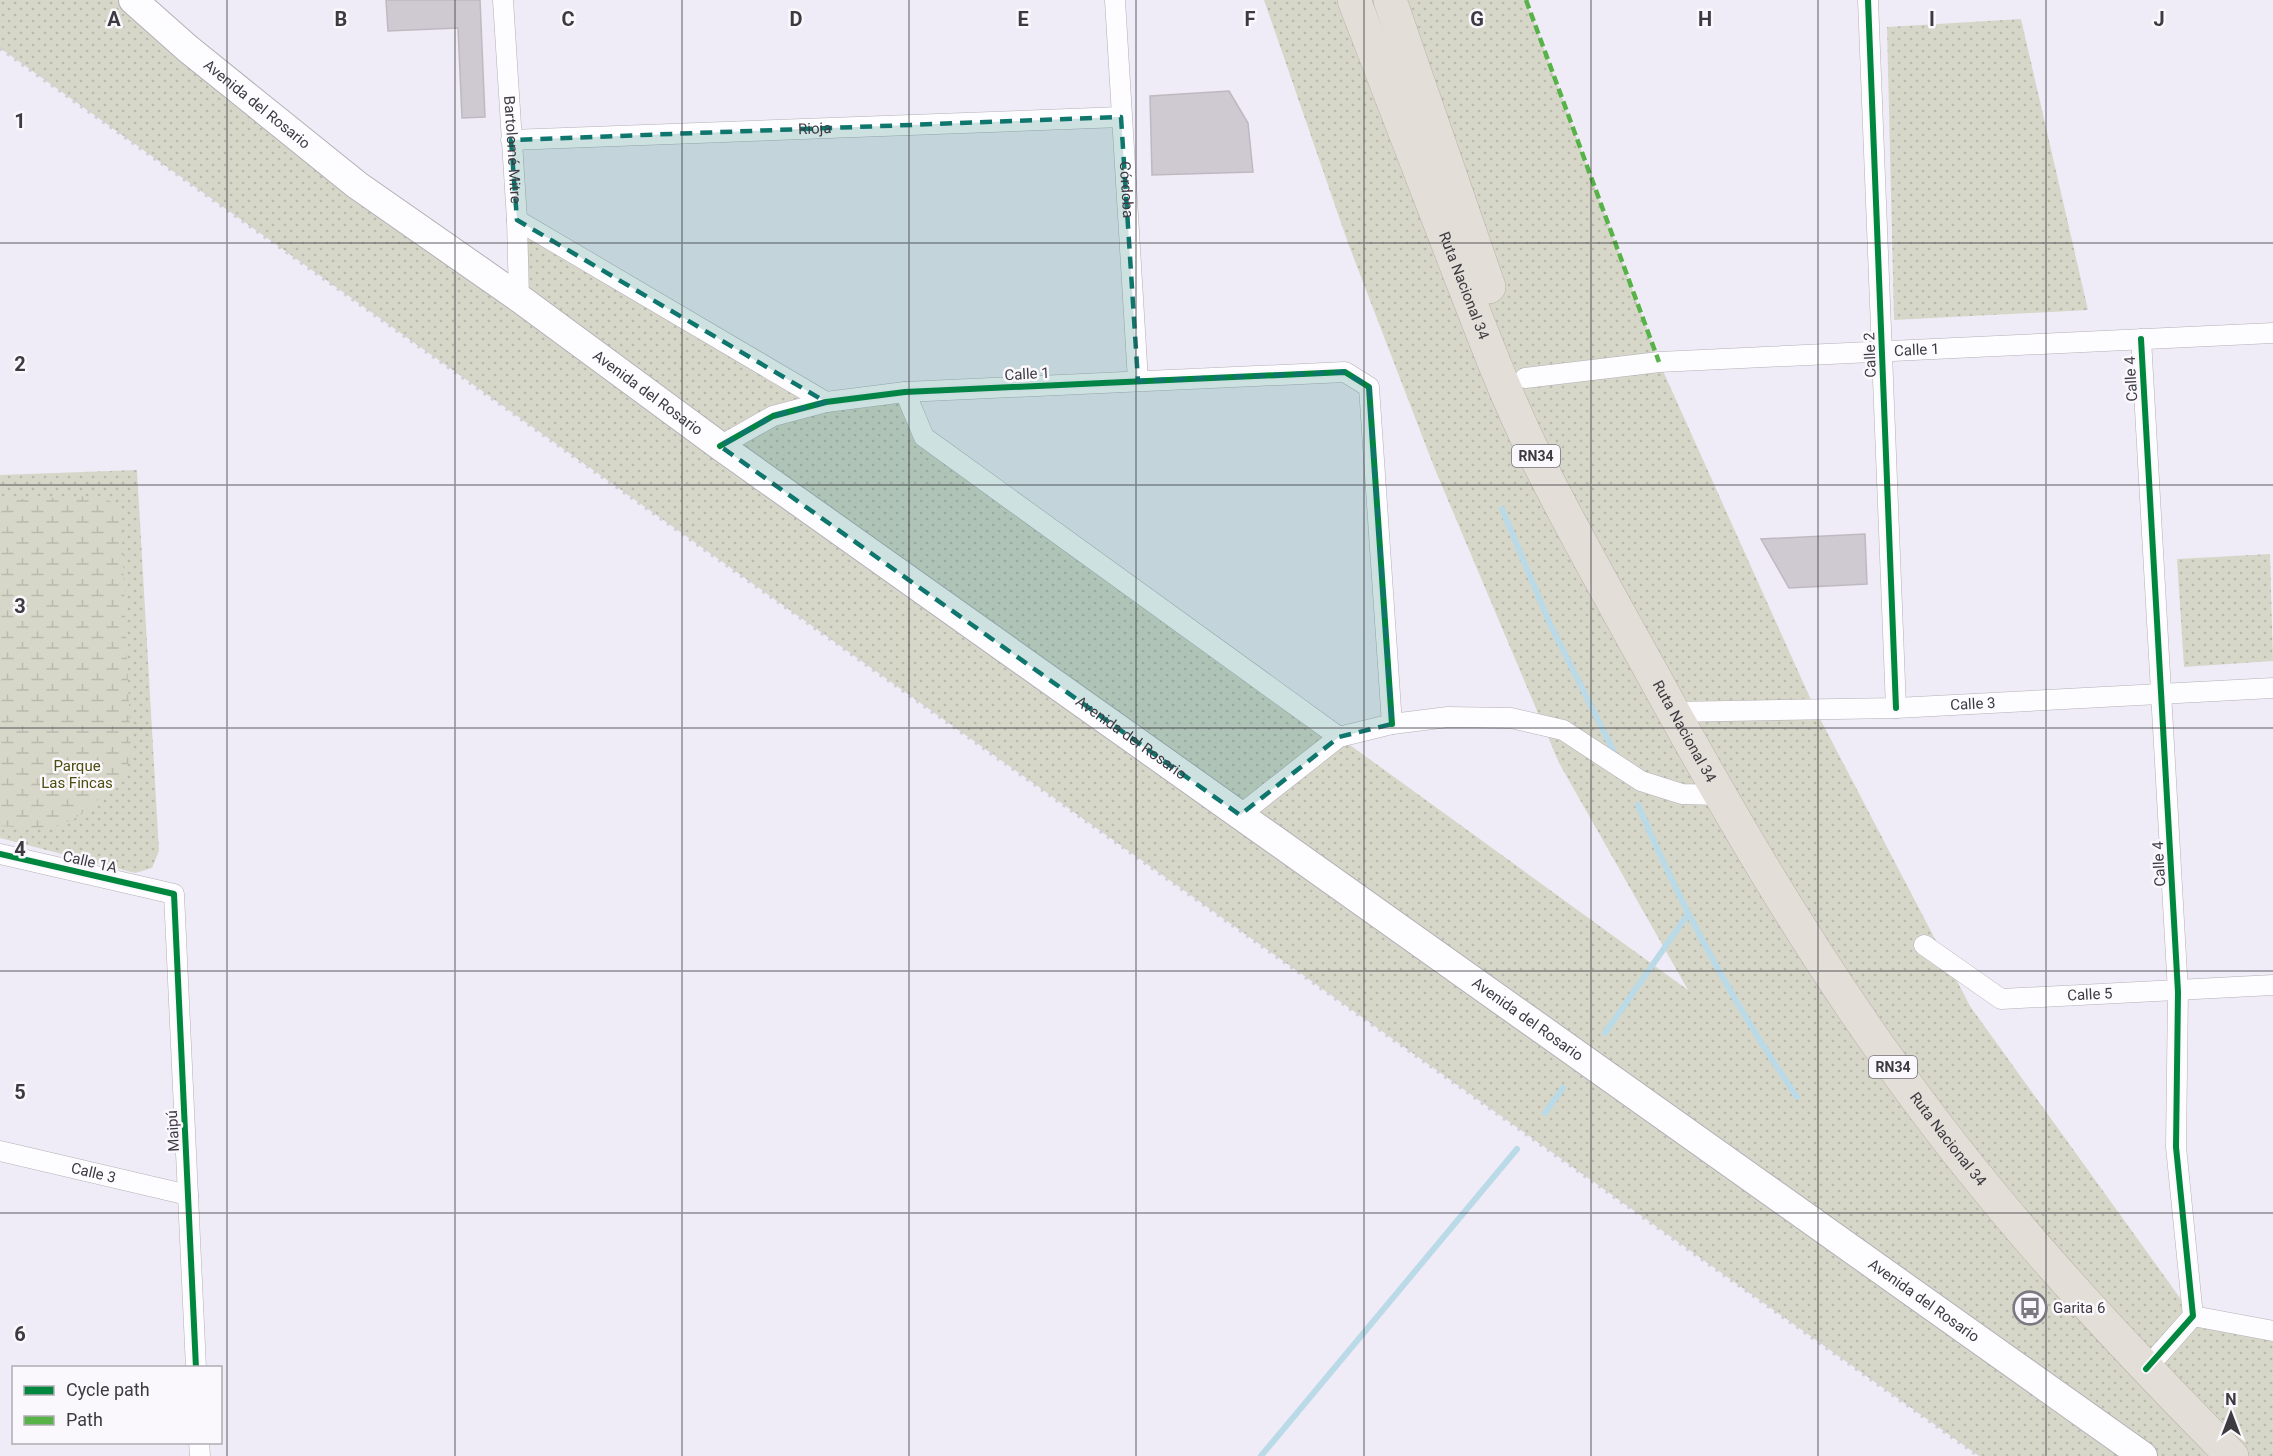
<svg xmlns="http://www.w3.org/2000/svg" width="2273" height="1456" font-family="Roboto,sans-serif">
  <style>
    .grass { fill: url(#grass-dots) }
    .wetland { fill: url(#wetland-marsh) }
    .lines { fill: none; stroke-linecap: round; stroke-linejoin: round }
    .stream { stroke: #bbdae8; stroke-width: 6 }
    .building { fill: #cfcad2; stroke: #beb9c1; stroke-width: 1.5 }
    .street-casing { stroke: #b2b0b7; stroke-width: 21 }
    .secondary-casing { stroke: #b2b0b7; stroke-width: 30 }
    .highway-casing { stroke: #b8b2ad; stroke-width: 34 }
    .street { stroke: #fdfcfe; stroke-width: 20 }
    .secondary { stroke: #fdfcfe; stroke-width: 28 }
    .highway { stroke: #e3ded7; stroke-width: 33 }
    .rail { stroke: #d1d1d3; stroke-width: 4.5; stroke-dasharray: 3 6; stroke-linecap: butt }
    .quiet { stroke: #57b347; stroke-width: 4.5; stroke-dasharray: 9 4.5; stroke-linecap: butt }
    .cycleway-casing { stroke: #faf8fc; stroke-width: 10 }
    .cycleway { stroke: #00873e; stroke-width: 6 }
    .marked { fill: #0f766e; fill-opacity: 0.2; stroke: #0f766e; stroke-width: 4.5; stroke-dasharray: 12 8; stroke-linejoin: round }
    .grid { fill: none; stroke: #3d3a42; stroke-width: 1.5; stroke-opacity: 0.55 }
    .labels { text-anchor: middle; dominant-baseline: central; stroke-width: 5; stroke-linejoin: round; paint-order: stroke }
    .shield { fill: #faf8fc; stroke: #76737a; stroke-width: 1.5 }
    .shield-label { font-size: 14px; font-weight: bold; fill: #3d3a42 }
    .street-label { font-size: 15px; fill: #3d3a42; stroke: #faf8fc }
    .park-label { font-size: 15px; fill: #4b4e0f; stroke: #faf8fc }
    .poi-label { font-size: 15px; fill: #3d3a42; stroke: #faf8fc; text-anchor: start }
    .grid-label { font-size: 20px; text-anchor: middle; font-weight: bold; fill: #3d3a42; stroke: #faf8fc; stroke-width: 5; stroke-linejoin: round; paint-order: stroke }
  </style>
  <defs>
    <pattern id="grass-dots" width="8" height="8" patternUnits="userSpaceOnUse" patternTransform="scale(1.5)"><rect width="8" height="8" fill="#d7d7c9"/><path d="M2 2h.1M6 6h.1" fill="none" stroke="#b9b9ae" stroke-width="1.8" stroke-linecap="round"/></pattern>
    <pattern id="wetland-marsh" width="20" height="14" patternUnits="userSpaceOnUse" patternTransform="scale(1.5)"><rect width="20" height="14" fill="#d7d7c9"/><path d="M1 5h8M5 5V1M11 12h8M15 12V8" fill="none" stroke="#b9b9ae"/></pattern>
  </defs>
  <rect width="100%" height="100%" fill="#f0ecf7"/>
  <g class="grass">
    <path d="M0 0H133L518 298 517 220 826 402 905 392 925 437 1688 990 1559 763 1434 467 1348 243 1264 0H1526L1659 362 1816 711 1970 1006 2193 1316 2273 1331V1456H1979L0 48Z"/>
    <path d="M2021 19 2088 310 1894 320 1887 27Z"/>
    <path d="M137 470 159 851 152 868 135 873 0 838V475Z"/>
    <path d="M2270 554 2273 661 2184 667 2177 559Z"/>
  </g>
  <path class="wetland" d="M93 496 110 501 121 515 131 754 124 779 74 819 48 829 0 826V500Z"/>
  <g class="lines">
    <g class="stream">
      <path d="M1502 509 1550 624 1615 754"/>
      <path d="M1638 805C1682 908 1734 1005 1797 1097"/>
      <path d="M1605 1033 1688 914"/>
      <path d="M1545 1113 1563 1088"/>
      <path d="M1261 1456 1517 1149"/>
    </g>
  </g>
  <g class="building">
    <path d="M386 0H480L485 117 462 118 458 28 388 31Z"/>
    <path d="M1229 91 1248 123 1253 172 1152 175 1150 96Z"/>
    <path d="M1865 534 1867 584 1789 588 1761 539Z"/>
  </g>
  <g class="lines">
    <g class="street-casing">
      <g id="street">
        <path id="s1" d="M503 0 517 220 519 298"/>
        <path id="s2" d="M1115 0 1138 381"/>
        <path d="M1868 0 1896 708"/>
        <path id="s3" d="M511 140 1121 117"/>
        <path d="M517 220 826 402"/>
        <path d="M2141 339 2178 992 2176 1147 2193 1316 2146 1369"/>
        <path id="s4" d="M1525 378 1659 362 2273 333"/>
        <path d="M905 392 924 437 1339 737"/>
        <path d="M720 446 773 416 826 402 905 392 1345 372 1369 387 1392 724"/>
        <path id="s5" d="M1673 712 1896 708 2273 688"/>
        <path d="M1240 815 1339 737 1392 724 1448 717 1511 718 1563 730 1641 781 1682 794 1718 795"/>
        <path d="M0 854 174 894 196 1368"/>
        <path id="s6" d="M1924 945 2001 999 2273 985"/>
        <path id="s7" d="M0 1151 188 1195"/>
        <path d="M2193 1316 2273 1331"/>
        <path d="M199 1442 200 1456"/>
      </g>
    </g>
    <g class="secondary-casing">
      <g id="secondary">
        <path id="s8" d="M133 0 187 48 357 185 519 298 720 446 2143 1456"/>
      </g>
    </g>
    <g class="highway-casing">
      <g id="highway">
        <path id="s9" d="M1354 0C1388 88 1422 177 1456 265 1480 327 1503 389 1532 449 1567 521 1607 591 1646 662 1722 801 1800 937 1893 1066 1993 1207 2111 1334 2232 1456"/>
        <path d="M1390 0 1489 287"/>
      </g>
    </g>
    <use href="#street" class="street"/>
    <use href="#secondary" class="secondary"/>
    <use href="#highway" class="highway"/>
    <path class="rail" d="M0 48 1979 1456"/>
    <path class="quiet" d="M1526 0 1659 362"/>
    <g class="cycleway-casing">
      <g id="cycleway">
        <path d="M1868 0 1896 708"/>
        <path d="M2141 339 2178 992 2176 1147 2193 1316 2146 1369"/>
        <path d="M720 446 773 416 826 402 905 392 1345 372 1369 387 1392 724"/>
        <path d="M0 854 174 894 196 1368"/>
      </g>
    </g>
    <use href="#cycleway" class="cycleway"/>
  </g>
  <path class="marked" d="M1121 117 1138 381 1345 372 1369 387 1392 724 1339 737 1240 815 720 446 773 416 826 402 517 220 511 140Z"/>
  <path class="grid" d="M227 0V1456M455 0V1456M682 0V1456M909 0V1456M1136 0V1456M1364 0V1456M1591 0V1456M1818 0V1456M2046 0V1456M0 243H2273M0 485H2273M0 728H2273M0 971H2273M0 1213H2273"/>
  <defs>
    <g id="bus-ring" transform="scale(1.725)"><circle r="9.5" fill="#faf8fc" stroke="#7c7881" stroke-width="1.5"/><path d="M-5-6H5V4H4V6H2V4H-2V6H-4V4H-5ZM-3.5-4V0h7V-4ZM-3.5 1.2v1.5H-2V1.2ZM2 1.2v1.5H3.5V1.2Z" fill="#7c7881"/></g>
  </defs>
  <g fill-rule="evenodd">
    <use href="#bus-ring" x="2030" y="1308"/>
  </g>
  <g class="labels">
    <g class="shield">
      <rect x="1512" y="445" width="48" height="22" rx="4.5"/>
      <rect x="1869" y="1056" width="48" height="22" rx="4.5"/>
    </g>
    <g class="shield-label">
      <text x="1536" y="456">RN34</text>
      <text x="1893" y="1067">RN34</text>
    </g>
    <g class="street-label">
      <text stroke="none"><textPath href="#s8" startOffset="162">Avenida del Rosario</textPath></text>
      <text stroke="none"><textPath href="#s3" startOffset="304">Rioja</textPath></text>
      <text stroke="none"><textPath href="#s1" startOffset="150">Bartolomé Mitre</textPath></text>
      <text stroke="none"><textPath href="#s2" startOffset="190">Córdoba</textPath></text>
      <text stroke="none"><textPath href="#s9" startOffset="306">Ruta Nacional 34</textPath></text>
      <text stroke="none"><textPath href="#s4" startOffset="393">Calle 1</textPath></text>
      <text transform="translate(1870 355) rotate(-92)">Calle 2</text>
      <text transform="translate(1027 374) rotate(-3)">Calle 1</text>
      <text transform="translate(2131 379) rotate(-93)">Calle 4</text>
      <text stroke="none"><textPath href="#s8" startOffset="648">Avenida del Rosario</textPath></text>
      <text stroke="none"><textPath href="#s5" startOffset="300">Calle 3</textPath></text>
      <text stroke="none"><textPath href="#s9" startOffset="804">Ruta Nacional 34</textPath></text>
      <text stroke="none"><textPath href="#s8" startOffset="1242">Avenida del Rosario</textPath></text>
      <text transform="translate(90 862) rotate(13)">Calle 1A</text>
      <text transform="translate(2159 864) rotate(-93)">Calle 4</text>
      <text stroke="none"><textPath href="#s6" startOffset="183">Calle 5</textPath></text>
      <text stroke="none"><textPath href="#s8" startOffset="1728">Avenida del Rosario</textPath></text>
      <text transform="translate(173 1131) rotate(-93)">Maipú</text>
      <text stroke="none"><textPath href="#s9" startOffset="1290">Ruta Nacional 34</textPath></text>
      <text stroke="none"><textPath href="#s7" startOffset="96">Calle 3</textPath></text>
      <text stroke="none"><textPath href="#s8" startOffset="2214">Avenida del Rosario</textPath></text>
    </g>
    <g class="park-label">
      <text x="77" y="766">Parque<tspan x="77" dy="17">Las Fincas</tspan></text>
    </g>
    <g class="poi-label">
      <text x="2053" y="1308">Garita 6</text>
    </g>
  </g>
  <g class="grid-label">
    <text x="114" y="26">A</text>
    <text x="341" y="26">B</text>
    <text x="568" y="26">C</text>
    <text x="796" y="26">D</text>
    <text x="1023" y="26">E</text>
    <text x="1250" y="26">F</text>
    <text x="1477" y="26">G</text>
    <text x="1705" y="26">H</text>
    <text x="1932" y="26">I</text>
    <text x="2159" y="26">J</text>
    <text x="20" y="128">1</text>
    <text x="20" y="371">2</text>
    <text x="20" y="613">3</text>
    <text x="20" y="856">4</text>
    <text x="20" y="1099">5</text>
    <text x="20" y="1341">6</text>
  </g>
  <rect x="12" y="1366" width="210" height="78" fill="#faf8fc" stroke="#aeacb2" stroke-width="1.5"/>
  <rect x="24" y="1386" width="30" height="9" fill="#00873e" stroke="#aeacb2" stroke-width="1.5"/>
  <text x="66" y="1396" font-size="18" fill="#3d3a42">Cycle path</text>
  <rect x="24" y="1416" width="30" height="9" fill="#57b347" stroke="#aeacb2" stroke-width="1.5"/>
  <text x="66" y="1426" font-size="18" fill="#3d3a42">Path</text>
  <g transform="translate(2231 1414)" stroke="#faf8fc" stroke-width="4.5" paint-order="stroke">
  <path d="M0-4.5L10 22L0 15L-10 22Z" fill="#3d3a42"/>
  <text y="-9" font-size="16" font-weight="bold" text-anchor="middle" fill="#3d3a42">N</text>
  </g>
</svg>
